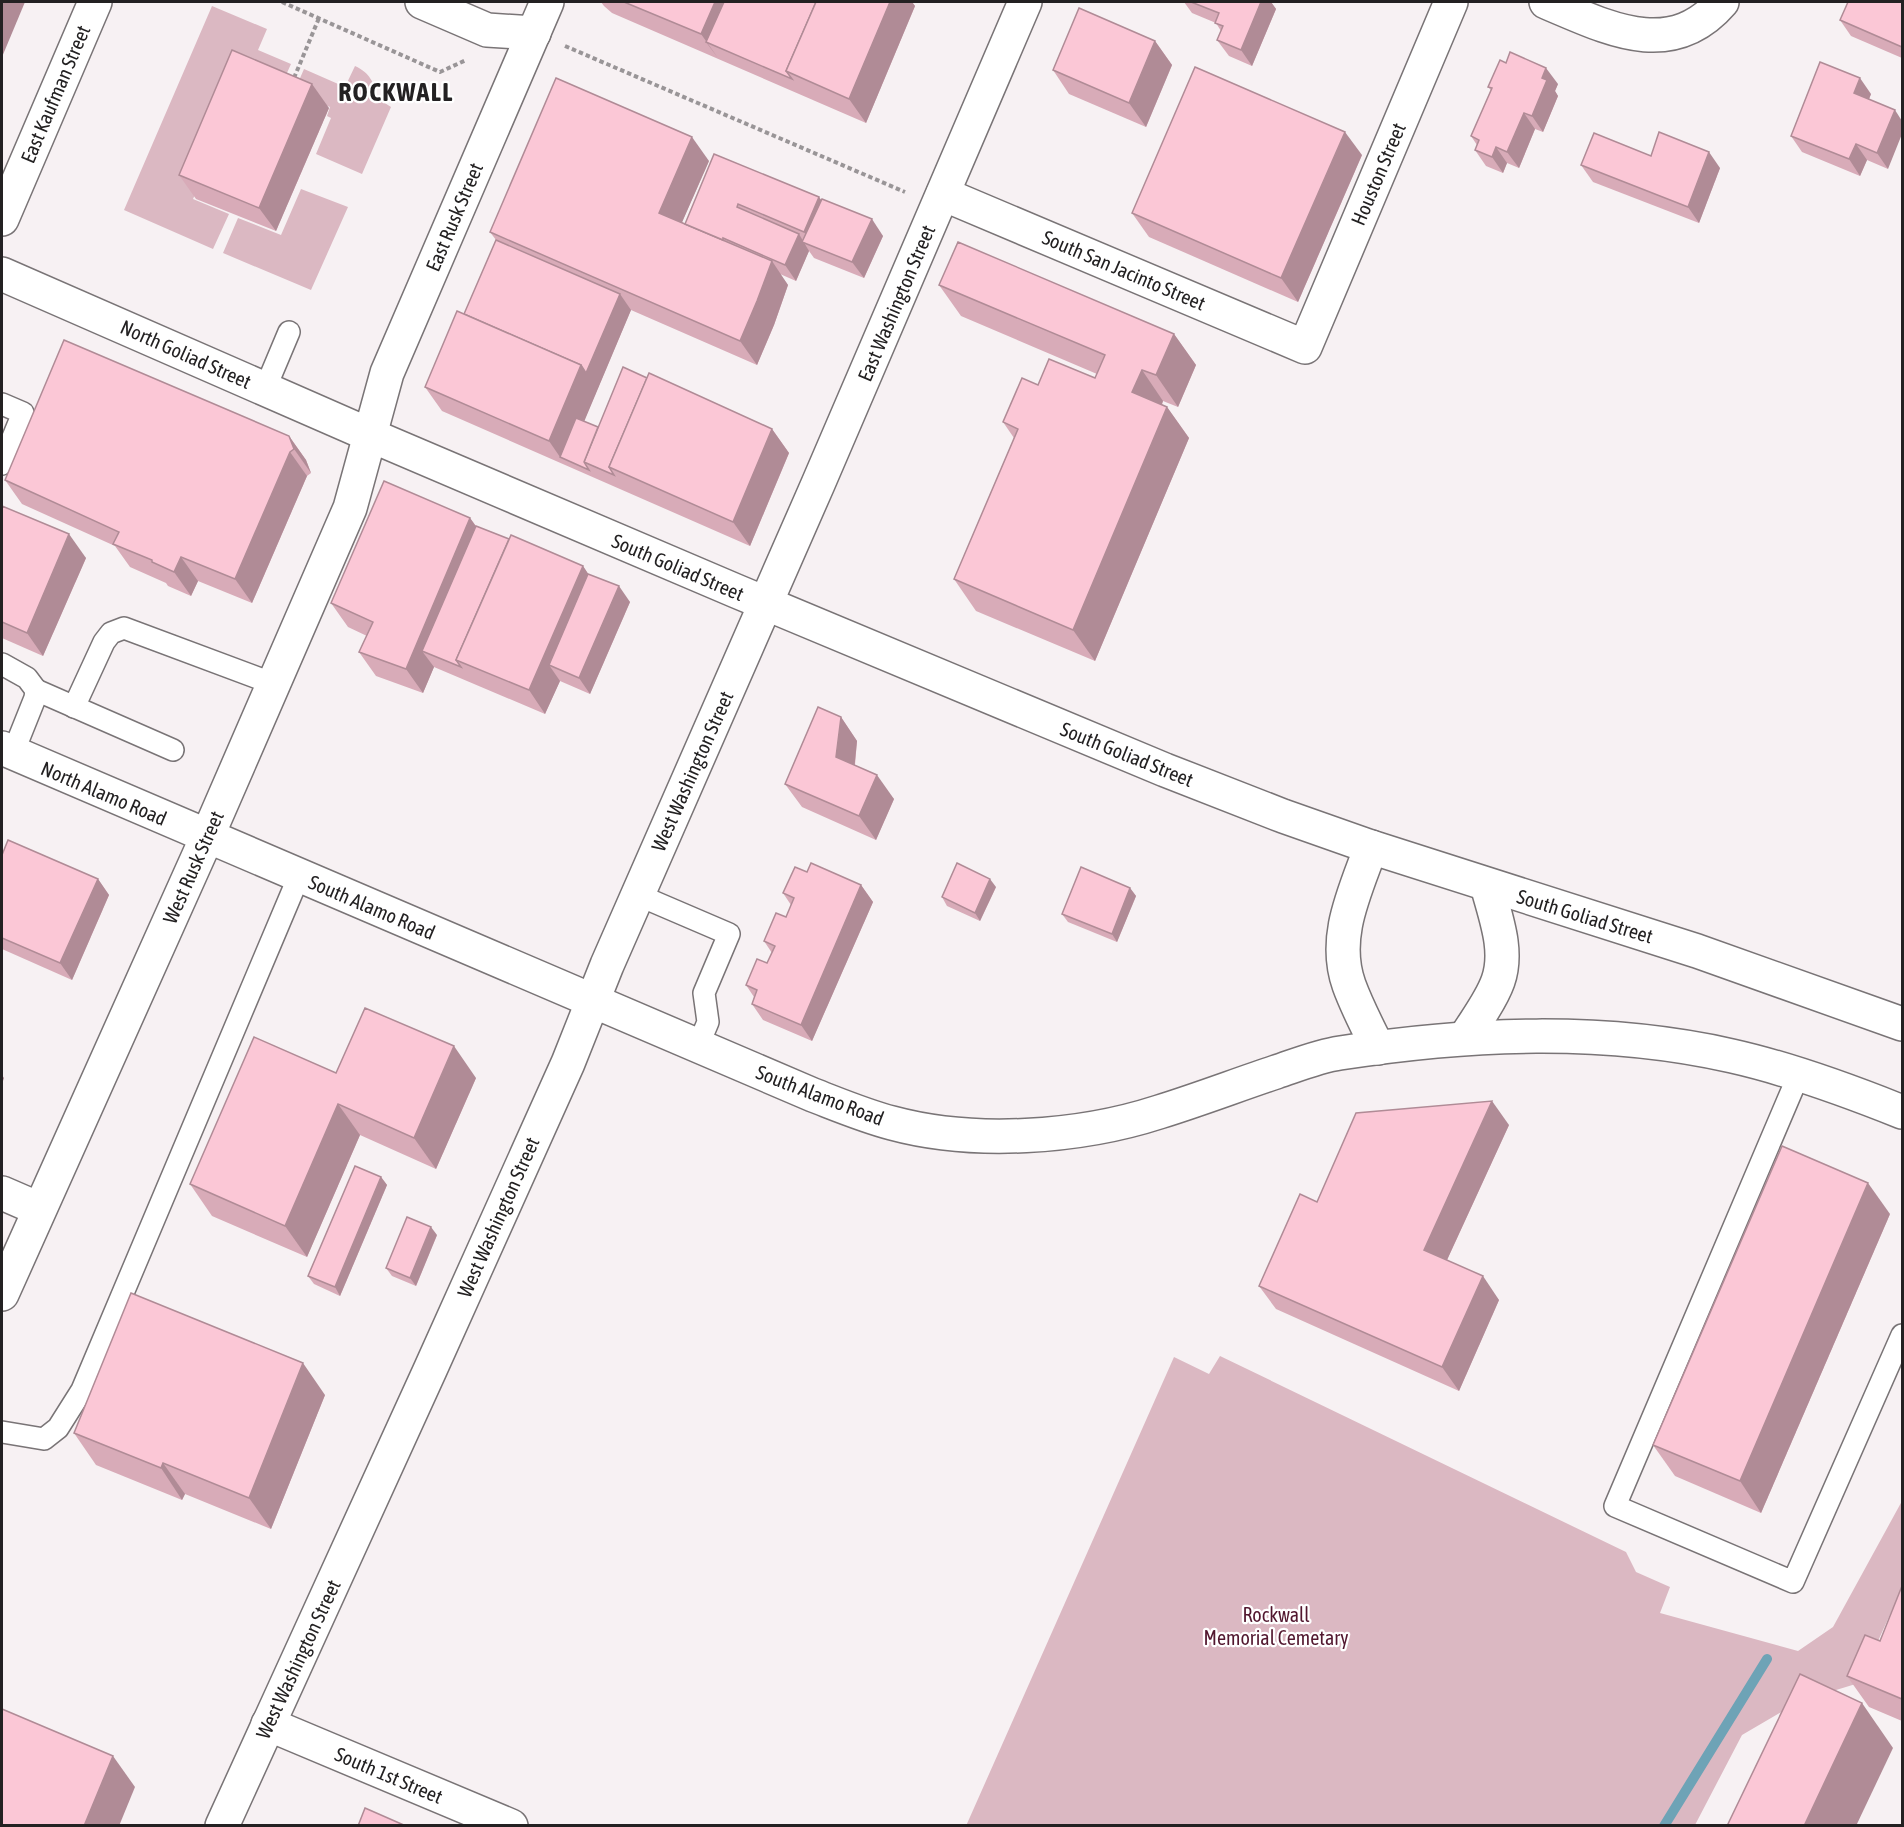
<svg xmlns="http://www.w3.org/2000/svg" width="1904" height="1827" font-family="'Asap Condensed',sans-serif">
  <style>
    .green { fill: #dbb8c2 }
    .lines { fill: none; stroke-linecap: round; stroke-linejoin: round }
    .stream { stroke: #6ea3b6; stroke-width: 10 }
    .lane-casing { stroke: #797476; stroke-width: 24 }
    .street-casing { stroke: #797476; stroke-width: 36 }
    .secondary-casing { stroke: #797476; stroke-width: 36 }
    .primary-casing { stroke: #797476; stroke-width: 36 }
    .path { stroke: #999597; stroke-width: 4; stroke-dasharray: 4.5 3; stroke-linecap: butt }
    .lane { stroke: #fff; stroke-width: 21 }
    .street { stroke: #fff; stroke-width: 33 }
    .secondary { stroke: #fff; stroke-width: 33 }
    .primary { stroke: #fff; stroke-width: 33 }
    .wall { fill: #d8abb8 }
    .shaded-wall { fill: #b08b96 }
    .building { fill: #fbc7d6; stroke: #b08b96; stroke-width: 1.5 }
    .labels { text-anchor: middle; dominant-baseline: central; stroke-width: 4.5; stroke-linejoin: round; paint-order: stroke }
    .street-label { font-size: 20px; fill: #232122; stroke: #fff }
    .park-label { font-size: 20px; fill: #52172f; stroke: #fff }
    .district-label { font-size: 26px; font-weight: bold; letter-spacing: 1.5px; fill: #232122; stroke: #fff }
  </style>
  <rect width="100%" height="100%" fill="#f7f1f3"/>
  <g class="green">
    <path d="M212 6 267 29 258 50 291 64 281 86 249 72 193 199 229 214 213 249 124 210Z"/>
    <path d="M355 66C370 73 374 82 377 98L391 107 362 174 316 154 331 118 327 116 330 107 294 92 304 69 345 87Z"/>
    <path d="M301 189 348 207 311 290 223 253 238 218 281 235Z"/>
    <path d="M1220 1356 1626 1552 1636 1572 1670 1587 1660 1613 1798 1651 1833 1627 1902 1501V1588L1859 1683 1800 1701 1742 1735 1695 1825 966 1826 1174 1357 1209 1374Z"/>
  </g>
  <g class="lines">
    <path class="stream" d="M1664 1826 1767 1659"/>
    <g class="lane-casing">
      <g id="lane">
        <path d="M265 389 289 332"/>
        <path d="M2 404 23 413 2 464"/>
        <path d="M2 664 27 678 36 690 35 698 13 753"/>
        <path d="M36 690 173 750"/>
        <path d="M74 707 104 642 111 633 124 628 274 684"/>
        <path d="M638 895 729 934 704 993 708 1022 698 1046"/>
        <path d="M1799 1074 1615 1506 1793 1582 1902 1335"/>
        <path d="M2 1432 44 1439 58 1428 82 1390 299 876"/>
      </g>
    </g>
    <g class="street-casing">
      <g id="street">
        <path d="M422 2 487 30 534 33"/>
        <path d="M1546 2C1606 27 1670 62 1722 2"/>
        <path d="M943 194 1305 347 1451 2"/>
        <path d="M2 219 95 2"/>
        <path d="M268 1724 511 1826"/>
      </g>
    </g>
    <g class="secondary-casing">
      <path id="secondary" d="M2 1193 39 1209"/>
    </g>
    <g class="primary-casing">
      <g id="primary">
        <path d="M2 274 370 435 736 591 1165 770 1283 816 1371 847 1697 951 1902 1024"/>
        <path d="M2 748 813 1095C839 1105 865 1116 892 1123 973 1145 1079 1138 1159 1112 1198 1100 1237 1085 1276 1072 1297 1065 1319 1056 1340 1053 1470 1033 1603 1027 1732 1056 1790 1069 1847 1090 1902 1112"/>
        <path d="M1371 847C1355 892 1332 937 1349 985 1357 1007 1368 1028 1378 1048"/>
        <path d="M1465 1038C1476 1020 1491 1001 1498 981 1509 950 1495 916 1487 885"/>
        <path d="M2 1294 207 837 350 508 387 373 547 2"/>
        <path d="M222 1826 430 1370 568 1063 607 965 818 484 1025 2"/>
      </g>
    </g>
    <g class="path">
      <path d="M282 2 440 72 466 60"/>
      <path d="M565 46 905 192"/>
      <path d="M294 78 319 18"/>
    </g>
    <use href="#lane" class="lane"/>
    <use href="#street" class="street"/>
    <use href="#secondary" class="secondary"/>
    <use href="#primary" class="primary"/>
  </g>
  <g class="wall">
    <path d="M601 2H912L915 6 866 123 612 13 604 6Z"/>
    <path d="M1184 2H1271L1276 9 1252 66 1229 56 1217 40 1221 31 1216 23 1192 13Z"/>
    <path d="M1902 2V58L1851 36 1840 20Z"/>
    <path d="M1155 41 1172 65 1146 127 1069 94 1053 70Z"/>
    <path d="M1558 84 1555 91 1558 96 1543 132 1535 129 1519 168 1507 163 1503 173 1486 166 1475 150 1477 145 1471 136 1491 90 1488 87Z"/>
    <path d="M1871 94 1869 99 1888 169 1867 160 1860 176 1802 152 1791 136Z"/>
    <path d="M329 108 276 231 196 199 179 175Z"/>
    <path d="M714 154 819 197 821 200 883 236 864 278 814 258 809 251 796 281 780 274 788 285 774 325 757 365 631 310 584 421 598 427 772 429 789 453 750 546 442 411 425 387 464 314 496 240 490 232 709 161 682 222 685 224Z"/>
    <path d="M1362 155 1298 302 1149 237 1132 213Z"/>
    <path d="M1651 156 1720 168 1699 223 1593 182 1581 165Z"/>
    <path d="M939 285 1174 334 1196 365 1178 407 1163 401 1162 405 1167 407 1189 438 1095 661 976 611 954 579 1014 438 1003 422 1038 385 1095 378 1097 374 961 316Z"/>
    <path d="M289 436 306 460 311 473 307 476 252 603 198 581 191 596 168 586 166 583 130 567 115 546 22 504 5 480Z"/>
    <path d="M2 506 86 558 43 656 2 638Z"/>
    <path d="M470 518 476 526 509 539 583 566 588 574 630 602 590 694 560 681 545 714 434 667 423 693 376 676 359 652 367 636 348 627 331 603Z"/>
    <path d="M841 717 857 741 855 765 894 799 876 840 802 807 785 784Z"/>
    <path d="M2 855 98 879 109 895 72 980 2 949Z"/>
    <path d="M807 872 861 885 873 902 812 1041 763 1020 752 1004 754 997 746 985 767 963 772 953 764 941 786 917 791 905 783 893Z"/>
    <path d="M996 887 980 921 947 906 942 897Z"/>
    <path d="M1130 888 1136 896 1117 942 1068 922 1062 914Z"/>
    <path d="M336 1073 476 1078 436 1169 360 1135 307 1257 212 1216 190 1184Z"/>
    <path d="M1509 1125 1447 1260 1499 1300 1459 1391 1276 1309 1259 1286 1317 1202Z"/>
    <path d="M381 1177 387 1185 340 1296 314 1284 308 1276Z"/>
    <path d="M1890 1214 1761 1513 1675 1476 1653 1445Z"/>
    <path d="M437 1235 416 1286 392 1276 386 1268Z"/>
    <path d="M325 1395 271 1529 185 1494 182 1500 96 1465 74 1433Z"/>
    <path d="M1902 1586V1721L1869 1707 1847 1676 1880 1641Z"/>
  </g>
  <g class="shaded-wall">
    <path d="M2 2H25L2 57Z"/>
    <path d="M715 2H742L706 42 718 58 701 34Z"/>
    <path d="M890 2H912L915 6 866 123 849 99Z"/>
    <path d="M1261 2H1271L1276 9 1252 66 1241 50Z"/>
    <path d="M1155 41 1172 65 1146 127 1129 103Z"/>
    <path d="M1546 68 1558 84 1555 91 1558 96 1543 132 1532 116 1542 78Z"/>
    <path d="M1860 78 1871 94 1865 109 1854 93Z"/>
    <path d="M312 84 329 108 276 231 259 208Z"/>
    <path d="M1895 110 1902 121V134L1888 169 1877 153Z"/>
    <path d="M1524 113 1535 129 1519 168 1507 152Z"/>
    <path d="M1345 132 1362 155 1298 302 1281 278Z"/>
    <path d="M692 137 709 161 676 236 659 213Z"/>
    <path d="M1856 144 1867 160 1860 176 1849 159Z"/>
    <path d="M1496 147 1507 163 1503 173 1492 157Z"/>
    <path d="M1709 152 1720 168 1699 223 1688 207Z"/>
    <path d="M819 197 831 214 814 246 804 232Z"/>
    <path d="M872 219 883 236 864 278 852 262Z"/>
    <path d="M799 234 809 251 796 281 785 265Z"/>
    <path d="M772 261 788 285 774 325 757 365 740 341Z"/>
    <path d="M620 294 631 310 568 460 560 457 549 441 581 365Z"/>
    <path d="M1174 334 1196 365 1178 407 1156 375Z"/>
    <path d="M1142 370 1163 401 1154 423 1132 392Z"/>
    <path d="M1167 407 1189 438 1095 661 1073 630Z"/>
    <path d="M772 429 789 453 750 546 733 522Z"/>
    <path d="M289 436 306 460 311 473 294 449Z"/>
    <path d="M290 452 307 476 252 603 235 579Z"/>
    <path d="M470 518 487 542 422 651 434 667 423 693 406 669Z"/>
    <path d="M69 534 86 558 43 656 27 633Z"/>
    <path d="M181 557 198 581 191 596 174 572Z"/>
    <path d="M583 566 599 590 549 665 560 681 545 714 529 690Z"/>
    <path d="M619 586 630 602 590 694 579 678Z"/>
    <path d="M841 717 857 741 853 781 836 757Z"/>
    <path d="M877 775 894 799 876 840 859 816Z"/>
    <path d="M98 879 109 895 72 980 60 963Z"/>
    <path d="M990 879 996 887 980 921 975 913Z"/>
    <path d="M861 885 873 902 812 1041 801 1025Z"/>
    <path d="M1130 888 1136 896 1117 942 1112 934Z"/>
    <path d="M454 1046 476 1078 436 1169 414 1138Z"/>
    <path d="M2 1075 4 1078 2 1084Z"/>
    <path d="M1492 1101 1509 1125 1441 1273 1424 1250Z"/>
    <path d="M338 1104 360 1135 307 1257 285 1226Z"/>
    <path d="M381 1177 387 1185 340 1296 335 1287Z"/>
    <path d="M1868 1183 1890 1214 1761 1513 1740 1481Z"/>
    <path d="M431 1227 437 1235 416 1286 410 1278Z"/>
    <path d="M1483 1276 1499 1300 1459 1391 1442 1367Z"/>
    <path d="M303 1363 325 1395 271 1529 249 1498Z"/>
    <path d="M163 1463 185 1494 182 1500 161 1468Z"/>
    <path d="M1862 1703 1893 1748 1856 1826H1804Z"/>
    <path d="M113 1756 135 1787 119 1826H84Z"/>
  </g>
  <g class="building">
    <path d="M624 2H715L701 34Z"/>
    <path d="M724 2H816L786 71 792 79 706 42Z"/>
    <path d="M816 2H890L849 99 786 71Z"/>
    <path d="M1191 2H1261L1241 50 1217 40 1223 26 1215 23 1219 13Z"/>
    <path d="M1848 2H1902V47L1840 20Z"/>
    <path d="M1079 8 1155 41 1129 103 1053 70Z"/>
    <path d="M232 50 312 84 259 208 179 175Z"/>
    <path d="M1510 52 1546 68 1542 78 1547 80 1532 116 1524 113 1507 152 1496 147 1492 157 1475 150 1479 140 1471 136 1492 88 1488 87 1500 60 1506 63Z"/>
    <path d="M1820 62 1860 78 1854 93 1895 110 1877 153 1856 144 1849 159 1791 136Z"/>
    <path d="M1195 67 1345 132 1281 278 1132 213Z"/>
    <path d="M556 78 692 137 659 213 772 261 757 301 740 341 490 232Z"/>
    <path d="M1659 132 1709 152 1688 207 1581 165 1594 133 1651 156Z"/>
    <path d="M714 154 819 197 804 232 738 204 737 207 799 234 785 265 723 238V240L685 224Z"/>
    <path d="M822 199 872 219 852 262 802 242Z"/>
    <path d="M496 240 620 294 586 373 581 365 464 314Z"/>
    <path d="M958 242 1174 334 1156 375 1142 370 1132 392 1167 407 1073 630 954 579 1018 429 1003 422 1022 378 1038 385 1049 359 1095 378 1105 355 939 285Z"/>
    <path d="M457 311 581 365 549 441 425 387Z"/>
    <path d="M64 340 289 436 294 449 290 452 235 579 181 557 174 572 152 562V560L113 544 119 532 5 480Z"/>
    <path d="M623 367 647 378 609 467 614 475 584 462Z"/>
    <path d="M649 373 772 429 733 522 609 467Z"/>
    <path d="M576 418 598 427 584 462 589 470 560 457Z"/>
    <path d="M384 481 470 518 406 669 359 652 373 622 331 603Z"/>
    <path d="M2 506 69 534 27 633 2 622Z"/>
    <path d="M476 526 509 539 456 660 461 667 422 651Z"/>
    <path d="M511 535 583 566 529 690 456 660Z"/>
    <path d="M588 574 619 586 579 678 549 665Z"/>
    <path d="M818 707 841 717 836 757 877 775 859 816 785 784Z"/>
    <path d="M8 840 98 879 60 963 2 938V855Z"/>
    <path d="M811 863 861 885 801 1025 752 1004 757 990 746 985 757 959 767 963 775 946 764 941 776 913 786 917 794 898 783 893 795 867 807 872Z"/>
    <path d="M957 863 990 879 975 913 942 897Z"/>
    <path d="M1081 867 1130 888 1112 934 1062 914Z"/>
    <path d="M365 1008 454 1046 414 1138 338 1104 285 1226 190 1184 254 1037 336 1073Z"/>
    <path d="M1492 1101 1424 1250 1483 1276 1442 1367 1259 1286 1300 1194 1317 1202 1356 1113Z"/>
    <path d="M1782 1146 1868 1183 1740 1481 1653 1445Z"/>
    <path d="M355 1166 381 1177 335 1287 308 1276Z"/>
    <path d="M407 1217 431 1227 410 1278 386 1268Z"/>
    <path d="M131 1293 303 1363 249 1498 163 1463 161 1468 74 1433Z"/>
    <path d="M1902 1586V1699L1847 1676 1865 1635 1880 1641Z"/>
    <path d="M1800 1674 1862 1703 1804 1826H1727Z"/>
    <path d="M2 1709 113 1756 84 1826H5L2 1824Z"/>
    <path d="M365 1808 406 1826H358Z"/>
  </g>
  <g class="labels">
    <g class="street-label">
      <text transform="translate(55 94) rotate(-67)">East Kaufman Street</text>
      <text transform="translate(1378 174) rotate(-67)">Houston Street</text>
      <text transform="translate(454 217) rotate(-67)">East Rusk Street</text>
      <text transform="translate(1124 270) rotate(23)">South San Jacinto Street</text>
      <text transform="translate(896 303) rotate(-67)">East Washington Street</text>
      <text transform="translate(186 354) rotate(24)">North Goliad Street</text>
      <text transform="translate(678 567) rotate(23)">South Goliad Street</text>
      <text transform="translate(1127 754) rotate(22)">South Goliad Street</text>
      <text transform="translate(692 771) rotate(-66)">West Washington Street</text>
      <text transform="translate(104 793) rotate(23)">North Alamo Road</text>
      <text transform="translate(193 867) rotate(-66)">West Rusk Street</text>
      <text transform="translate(372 907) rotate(23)">South Alamo Road</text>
      <text transform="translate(1585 916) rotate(17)">South Goliad Street</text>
      <text transform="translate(820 1095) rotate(21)">South Alamo Road</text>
      <text transform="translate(498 1217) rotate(-66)">West Washington Street</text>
      <text transform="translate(298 1659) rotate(-65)">West Washington Street</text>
      <text transform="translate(389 1775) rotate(23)">South 1st Street</text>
    </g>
    <g class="park-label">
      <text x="1276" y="1614">Rockwall<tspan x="1276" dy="23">Memorial Cemetary</tspan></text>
    </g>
    <g class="district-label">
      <text x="396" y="92">ROCKWALL</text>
    </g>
  </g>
  <rect width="1904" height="1827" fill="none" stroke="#232122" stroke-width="6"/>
</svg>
